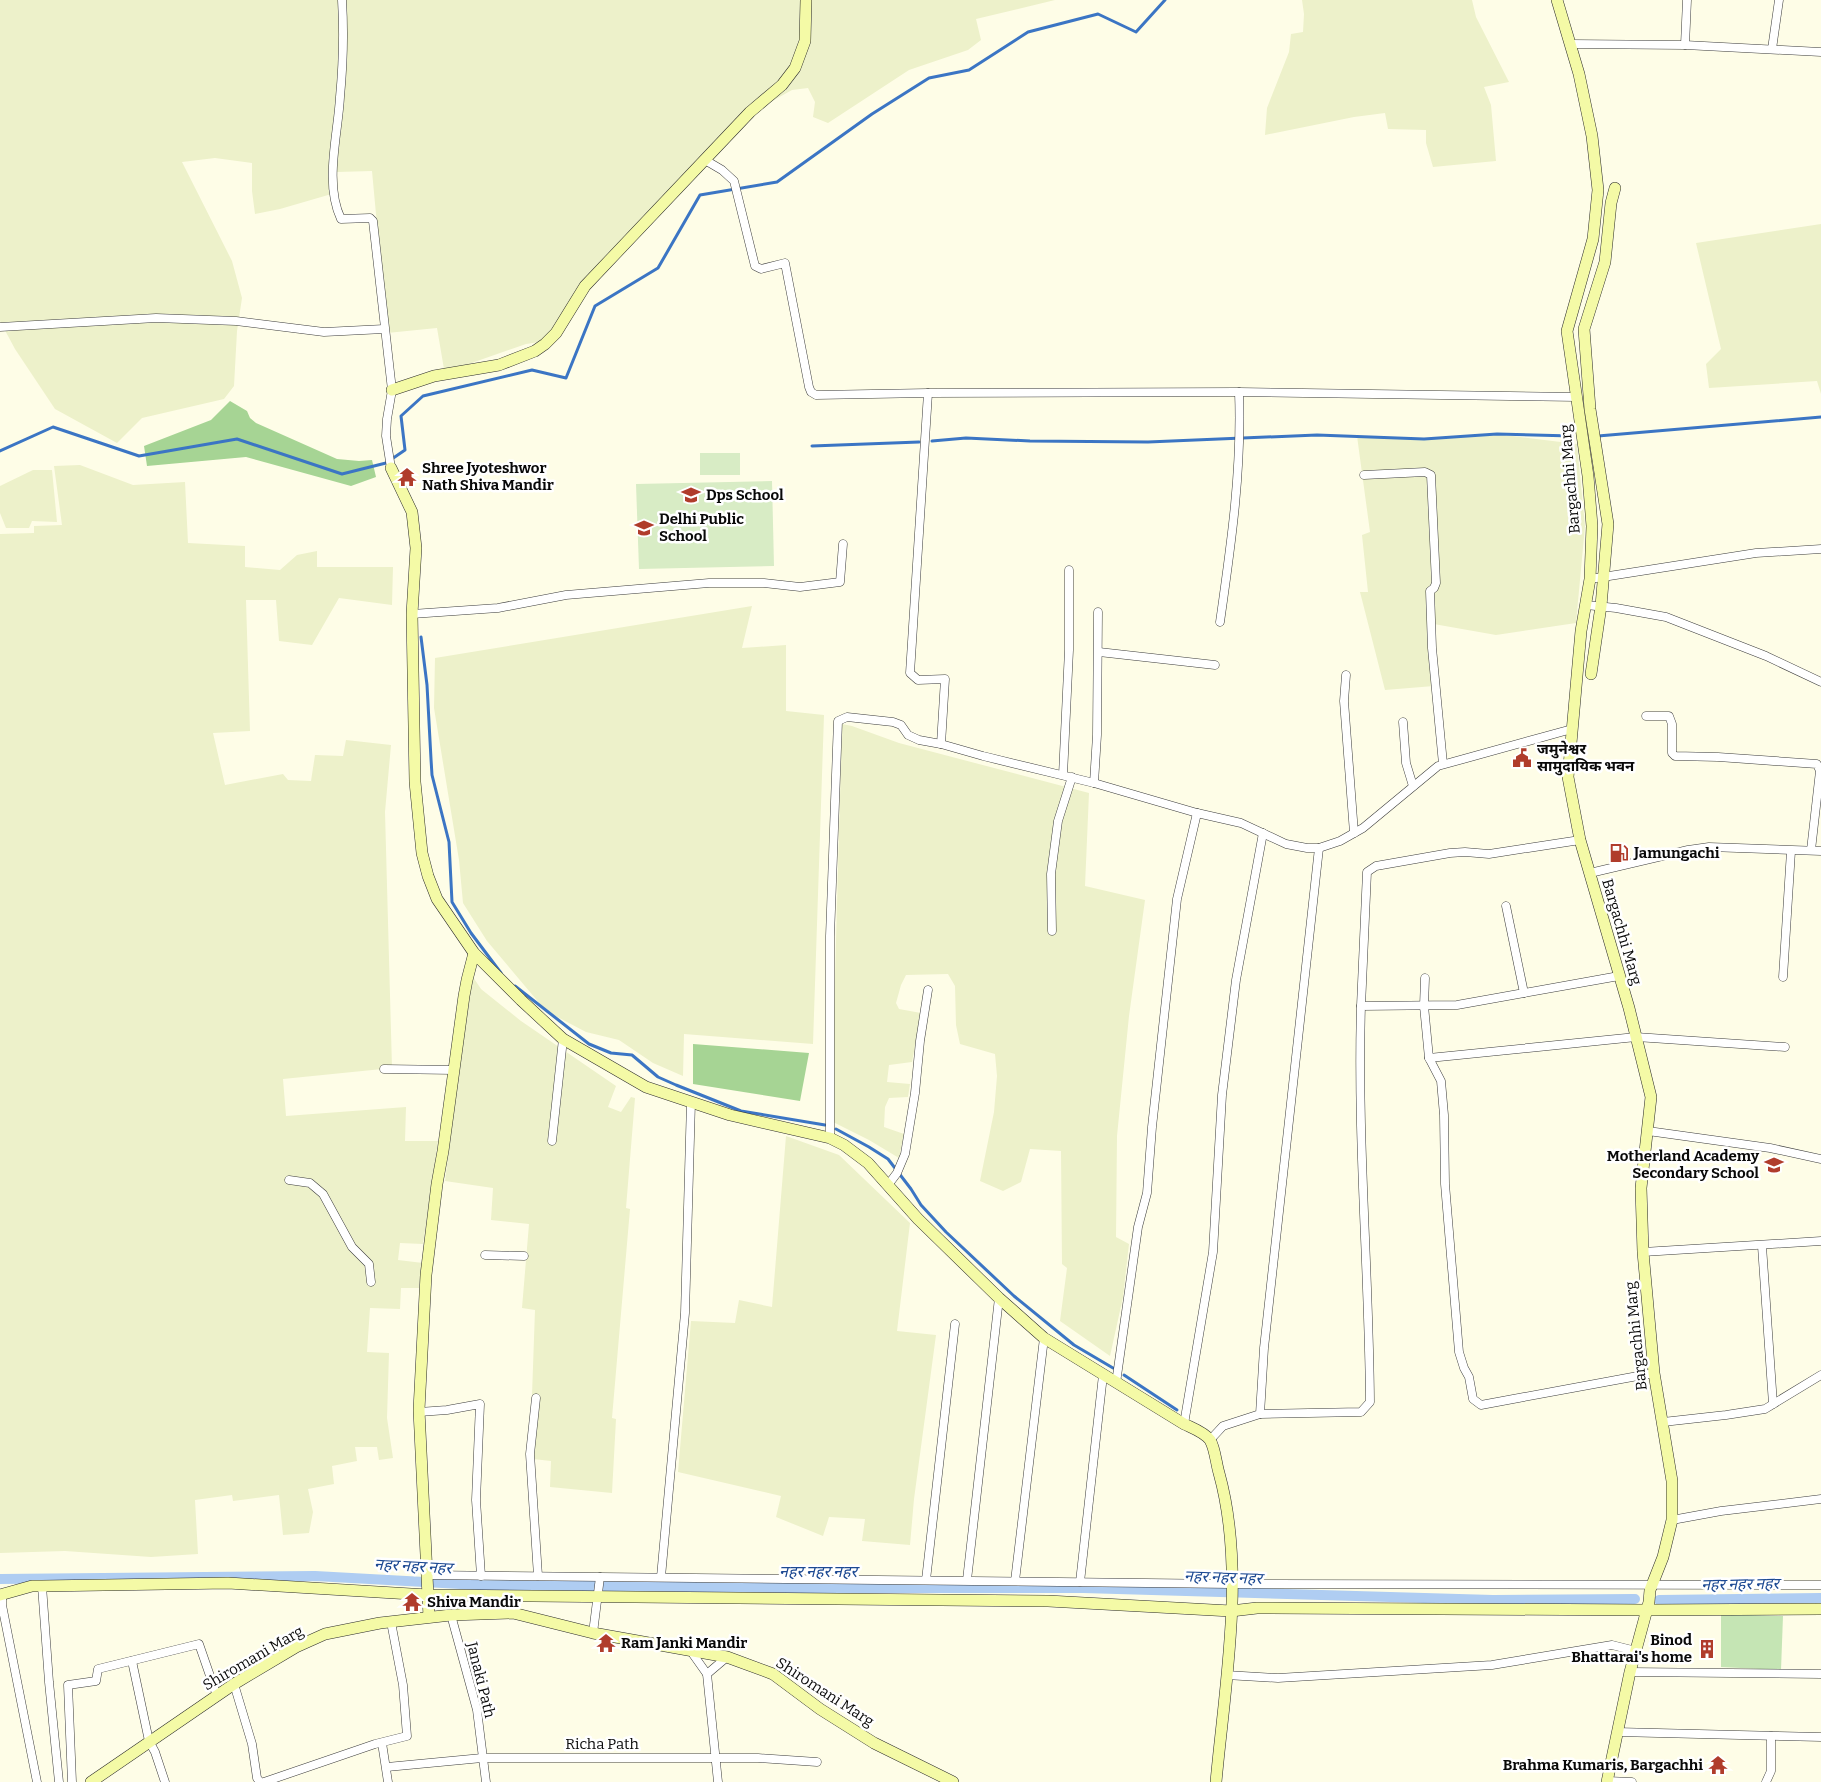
<svg xmlns="http://www.w3.org/2000/svg" width="1821" height="1782" font-family="Bitter,'Noto Sans Devanagari',serif">
  <style>
    .farmland { fill: #edf1ca }
    .green { fill: #c5e5b4 }
    .forest { fill: #a6d494 }
    .pitch { fill: #d8ecc5 }
    .lines { fill: none; stroke-linecap: round; stroke-linejoin: round }
    .stream { stroke: #3b75c4; stroke-width: 3 }
    .canal { stroke: #afcdf2; stroke-width: 10 }
    .street-casing { stroke: #3c3c3c; stroke-width: 9 }
    .secondary-casing { stroke: #2b2b2b; stroke-width: 12 }
    .street { stroke: #fff; stroke-width: 8 }
    .secondary { stroke: #f4faa6; stroke-width: 11 }
    .labels { text-anchor: middle; dominant-baseline: central; stroke-width: 5; stroke-linejoin: round; paint-order: stroke }
    .poi-label { font-size: 15px; font-weight: bold; fill: #090909; stroke: #fff; text-anchor: start }
    .street-label { font-size: 15px; fill: #090909; stroke: #fff }
    .water-label { font-size: 16px; font-style: italic; fill: #1c4992; stroke: #fff }
  </style>
  <rect width="100%" height="100%" fill="#fefde7"/>
  <g class="farmland">
    <path d="M0 0H1055L976 19 981 40 968 50 909 70 828 123 813 117 815 102 808 88 792 90 751 113 684 190 616 257 580 298 553 340 526 344 463 366 444 369 437 328 387 333 372 171 337 172 335 193 280 209 255 214 252 191V163L215 158 182 162 232 261 242 298 237 331 234 386 224 399 142 418 117 443 55 409 15 349 0 321Z"/>
    <path d="M1302 0H1472L1476 17 1509 82 1484 87 1491 105 1496 161 1433 167 1426 143V130L1388 129 1385 113 1354 117 1265 135 1267 108 1289 52 1291 34 1303 32 1304 14Z"/>
    <path d="M1821 224V394L1817 381 1709 388 1706 364 1721 349 1696 243Z"/>
    <path d="M1497 434 1577 444 1585 526 1576 623 1496 635 1428 623 1434 686 1385 690 1360 592H1368L1362 535 1370 532 1357 436 1424 439Z"/>
    <path d="M80 465 133 485 185 482 188 543 245 546V567L280 570 297 555 317 551V567H393L392 605 339 598 312 645 279 641 276 600H246L250 731 213 733 225 785 283 774 288 780 311 781 315 755 343 756 346 740 391 745 385 812 392 1068 283 1079 286 1116 406 1107 405 1141H438L423 1244 400 1243 398 1260 423 1263 419 1288H401L400 1309 370 1308 367 1352 389 1353 387 1418 393 1458 379 1460 377 1447H355L357 1461 332 1466 334 1484 308 1489 313 1512 309 1533 283 1535 279 1495 233 1501 232 1495 195 1500 198 1554 151 1557 65 1551 0 1553V534L34 533V526L62 525 54 466Z"/>
    <path d="M33 470H52L57 522 32 521 29 528H6L0 513V486Z"/>
    <path d="M752 606 742 648 786 645V711L824 715 813 1044 684 1034 683 1076 653 1063 619 1040 586 1032 546 1011 487 941 463 903 459 860 434 708 435 658Z"/>
    <path d="M842 724 852 726 899 743 1089 793 1085 886 1145 900 1129 1016 1117 1136 1116 1237 1129 1244 1123 1297 1110 1356 1060 1321 1067 1268 1062 1264 1061 1151 1030 1149 1021 1182 1003 1191 980 1181 994 1112 997 1076 995 1054 960 1044 956 1025 955 986 948 974 906 975 901 985 896 1003 899 1009 921 1013 912 1062 889 1065 887 1082 910 1084 908 1097 889 1098 885 1107 884 1127 904 1134 899 1158 869 1140 831 1121Z"/>
    <path d="M473 977 481 989 521 1021 616 1086 608 1107 621 1112 631 1097 635 1098 626 1208 630 1209 612 1418 616 1419 612 1493 550 1487 551 1461 533 1459 538 1395H532L535 1310 522 1308 529 1224 491 1220 493 1188 445 1181 470 981Z"/>
    <path d="M786 1136 839 1155 910 1223 897 1331 936 1335 914 1499 910 1545 862 1541 865 1519 829 1517 823 1536 776 1517 781 1496 678 1472 691 1321 735 1323 739 1300 772 1307Z"/>
  </g>
  <path class="green" d="M1721 1614 1783 1616 1781 1670 1721 1667Z"/>
  <g class="forest">
    <path d="M230 401 247 411 250 418 256 423 337 459 359 461 372 460 376 477 351 486 246 457 147 466 144 446 211 420Z"/>
    <path d="M693 1044 809 1053 800 1101 693 1084Z"/>
  </g>
  <g class="pitch">
    <rect x="700" y="453" width="40" height="22"/>
    <path d="M772 481 774 566 639 569 636 484Z"/>
  </g>
  <g class="lines">
    <g class="stream">
      <path d="M1598 436 1821 417"/>
      <path d="M932 441 966 438 1030 441 1148 442 1317 435 1424 439 1497 434 1572 436"/>
      <path d="M812 446 919 442"/>
      <path d="M0 451 53 427 139 456 237 439 342 474 386 463 405 450 401 416 423 396 532 370 566 378 595 306 658 268 700 195 777 182 872 114 929 78 969 70 1028 32 1098 14 1136 32 1165 0"/>
      <path d="M421 637 427 685 431 759 432 775 449 842 452 902 471 933 501 973"/>
      <path d="M515 986 589 1044 611 1053 632 1055 658 1077 676 1085 741 1111 825 1125"/>
      <path d="M836 1129 869 1147 888 1159 911 1189 921 1205 946 1232 1014 1296 1074 1345 1113 1368"/>
      <path d="M1124 1375 1177 1410"/>
    </g>
    <g class="canal">
      <path d="M0 1579 315 1576 479 1585 787 1588H1083L1493 1600 1635 1599"/>
      <path d="M1659 1600 1821 1598"/>
    </g>
    <g class="street-casing">
      <g id="street">
        <path d="M342 0C344 32 343 65 340 97 338 135 324 183 341 219L370 218 373 221 392 390 387 419 386 436 391 468"/>
        <path d="M1571 44 1685 45 1821 52"/>
        <path d="M1685 45 1687 0"/>
        <path d="M1772 49 1779 0"/>
        <path d="M705 160 722 170 734 181 755 266 761 269 785 263 809 387 811 392 816 395 928 393 1239 392 1577 397"/>
        <path d="M0 327 156 318 236 321 324 332 384 329"/>
        <path d="M928 393 910 673 918 680 945 679 941 744 983 756 1094 783 1197 813 1241 823 1286 844 1307 848H1319L1340 841 1363 828 1438 766 1572 729"/>
        <path d="M1364 475 1425 472 1431 475 1436 583 1434 588 1430 591 1432 648 1443 764"/>
        <path d="M1590 579 1756 553 1821 549"/>
        <path d="M1586 605 1616 608 1666 617 1766 656 1821 682"/>
        <path d="M412 614 498 608 566 595 709 583H764L800 587 840 582 843 544"/>
        <path d="M1220 622C1231 545 1242 470 1239 392"/>
        <path d="M1099 652 1215 665"/>
        <path d="M1346 675 1344 701 1354 833"/>
        <path d="M1646 716H1669L1672 724V753L1675 756 1718 757 1817 764 1820 771 1811 850"/>
        <path d="M1403 722 1406 763 1413 786"/>
        <path d="M1063 775 1069 650V570"/>
        <path d="M1094 783 1097 735 1098 612"/>
        <path d="M1590 873 1688 850 1709 847 1821 851"/>
        <path d="M1506 906 1524 993"/>
        <path d="M1052 931 1051 874 1058 821 1072 777"/>
        <path d="M1783 977 1791 851"/>
        <path d="M1425 978 1424 1006 1429 1058 1441 1081 1444 1115 1445 1184 1459 1352 1464 1368 1469 1377 1473 1399 1481 1405 1654 1373"/>
        <path d="M1361 1006 1367 872 1376 866 1450 853 1465 852 1489 854 1580 840"/>
        <path d="M1429 1058 1636 1037 1785 1047"/>
        <path d="M384 1069 454 1070"/>
        <path d="M1648 1131 1770 1148 1821 1159"/>
        <path d="M830 1138V936L838 721 847 717 893 722 901 725 908 735 919 740 941 744"/>
        <path d="M552 1141 563 1039"/>
        <path d="M289 1180 310 1183 323 1194 352 1247 369 1264 371 1282"/>
        <path d="M888 1185 897 1173 905 1154 915 1093 920 1041 928 990"/>
        <path d="M1762 1246 1773 1404"/>
        <path d="M1643 1252 1821 1241"/>
        <path d="M485 1255 524 1256"/>
        <path d="M1116 1383 1138 1227 1147 1193 1152 1127 1177 899 1197 813"/>
        <path d="M536 1398 530 1454 538 1576"/>
        <path d="M419 1412 447 1410 480 1404 476 1500 481 1576"/>
        <path d="M1260 1414 1361 1412 1370 1402C1369 1270 1357 1138 1361 1006L1457 1005 1619 976"/>
        <path d="M1663 1422 1726 1415 1765 1409 1821 1375"/>
        <path d="M1184 1424 1213 1252 1222 1095 1236 980 1263 833"/>
        <path d="M1210 1440 1223 1426 1260 1414 1264 1348 1319 848"/>
        <path d="M1672 1520 1721 1511 1821 1499"/>
        <path d="M427 1575 1232 1584 1821 1585"/>
        <path d="M661 1577 685 1313 691 1102"/>
        <path d="M926 1580 955 1324"/>
        <path d="M967 1580 999 1298"/>
        <path d="M1015 1581 1044 1338"/>
        <path d="M1080 1582 1103 1375"/>
        <path d="M42 1586 49 1682 59 1782"/>
        <path d="M2 1594V1605L37 1782"/>
        <path d="M451 1615 477 1710 486 1782"/>
        <path d="M593 1633 600 1577"/>
        <path d="M690 1650 707 1674"/>
        <path d="M132 1661 149 1741 155 1752 165 1782"/>
        <path d="M1630 1672 1821 1674"/>
        <path d="M1226 1675 1278 1678 1492 1665 1612 1645 1636 1651"/>
        <path d="M234 1684 252 1744 257 1778 260 1782"/>
        <path d="M1617 1732 1821 1737"/>
        <path d="M382 1743 388 1782"/>
        <path d="M387 1767 482 1758H758L817 1762"/>
        <path d="M1607 1781 1632 1782"/>
        <path d="M72 1782 68 1685 96 1681 98 1669 199 1644 217 1696"/>
        <path d="M264 1782 375 1744 407 1736 403 1685 391 1622"/>
        <path d="M718 1782 707 1674 727 1657"/>
        <path d="M1766 1782 1771 1771V1736"/>
      </g>
    </g>
    <g class="secondary-casing">
      <g id="secondary">
        <path d="M1557 0 1579 74 1592 136 1598 190 1593 239 1567 331 1588 476 1592 526 1590 579 1581 631 1568 777 1580 840 1629 1008 1651 1097 1641 1188 1643 1252 1654 1373 1672 1481V1520L1663 1557 1650 1590 1649 1602 1630 1672 1607 1782"/>
        <path d="M392 390 434 376 499 365 535 351 545 344 556 333 585 286 750 112 782 85 795 68 805 41 806 0"/>
        <path d="M391 468 412 512 416 548 412 614 415 782 422 853 428 876 437 899 474 953 521 1000 563 1039 646 1087 730 1115 830 1138 844 1145 868 1163 918 1219 999 1298 1044 1338 1184 1424C1192 1428 1204 1432 1210 1440 1215 1448 1216 1463 1219 1473 1246 1570 1225 1683 1216 1782"/>
        <path d="M1591 674 1601 606 1608 524 1590 409 1584 329 1605 262 1611 203 1615 188"/>
        <path d="M0 1595 32 1586H42L228 1583 428 1595 1048 1601 1231 1611 1257 1608 1647 1610 1821 1609"/>
        <path d="M429 1617 419 1410 426 1275 437 1184 443 1151 464 996 467 980 474 953"/>
        <path d="M91 1782 234 1684 296 1647 325 1634 380 1623 451 1615 513 1613 593 1633 727 1657 773 1674 820 1709 874 1743 953 1782"/>
      </g>
    </g>
    <use href="#street" class="street"/>
    <use href="#secondary" class="secondary"/>
  </g>
  <defs>
    <g id="temple-bare" transform="scale(1.5)"><path d="M0-6L5-2H3V0L6.5 2.5H4V6H1.5V3h-3V6H-4V2.5H-6.5L-3 0V-2H-5Z" fill="#b03c2b" stroke="#fff" stroke-width="2.5" paint-order="stroke"/></g>
    <g id="school-bare" transform="scale(1.5)"><path d="M0-5L7-2L0 1L-7-2ZM-4 1L0 2.5L4 1V4Q0 6-4 4Z" fill="#b03c2b" stroke="#fff" stroke-width="2.5" paint-order="stroke"/></g>
    <g id="civic-bare" transform="scale(1.5)"><path d="M-.6-6.5H3V-4.5H.6V-3L4-1V1h2V6H-6V1h2V-1L-.6-3ZM-1.2 2.5V6h2.4V2.5Z" fill="#b03c2b" stroke="#fff" stroke-width="2.5" paint-order="stroke"/></g>
    <g id="fuel-bare" transform="scale(1.5)"><path d="M-5.5-6h7V0h2V4h1.3V-2.5L3-4.5l.8-.8L6-3V5H2.5V1h-1V6h-7ZM-4.2-4.7v3.2H.2V-4.7Z" fill="#b03c2b" stroke="#fff" stroke-width="2.5" paint-order="stroke"/></g>
    <g id="building-bare" transform="scale(1.5)"><path d="M-4-6H4V6H1V3H-1V6H-4ZM-2.5-4.3h1.7v1.8h-1.7ZM.8-4.3h1.7v1.8H.8ZM-2.5-1h1.7V.8h-1.7ZM.8-1h1.7V.8H.8Z" fill="#b03c2b" stroke="#fff" stroke-width="2.5" paint-order="stroke"/></g>
  </defs>
  <g fill-rule="evenodd">
    <use href="#temple-bare" x="407" y="477"/>
    <use href="#school-bare" x="691" y="495"/>
    <use href="#school-bare" x="644" y="528"/>
    <use href="#civic-bare" x="1522" y="758"/>
    <use href="#fuel-bare" x="1619" y="853"/>
    <use href="#school-bare" x="1774" y="1165"/>
    <use href="#temple-bare" x="412" y="1602"/>
    <use href="#temple-bare" x="606" y="1643"/>
    <use href="#building-bare" x="1707" y="1649"/>
    <use href="#temple-bare" x="1718" y="1765"/>
  </g>
  <g class="labels">
    <g class="poi-label">
      <text x="422" y="468">Shree Jyoteshwor<tspan x="422" dy="17">Nath Shiva Mandir</tspan></text>
      <text x="706" y="495">Dps School</text>
      <text x="659" y="519">Delhi Public<tspan x="659" dy="17">School</tspan></text>
      <text x="1537" y="749">जमुनेश्वर<tspan x="1537" dy="17">सामुदायिक भवन</tspan></text>
      <text x="1634" y="853">Jamungachi</text>
      <text x="1759" y="1156" text-anchor="end">Motherland Academy<tspan x="1759" dy="17">Secondary School</tspan></text>
      <text x="427" y="1602">Shiva Mandir</text>
      <text x="1692" y="1640" text-anchor="end">Binod<tspan x="1692" dy="17">Bhattarai's home</tspan></text>
      <text x="621" y="1643">Ram Janki Mandir</text>
      <text x="1703" y="1765" text-anchor="end">Brahma Kumaris, Bargachhi</text>
    </g>
    <g class="street-label">
      <text transform="translate(1570 479) rotate(-95)">Bargachhi Marg</text>
      <text transform="translate(1622 932) rotate(74)">Bargachhi Marg</text>
      <text transform="translate(1636 1336) rotate(-96)">Bargachhi Marg</text>
      <text transform="translate(253 1658) rotate(-30)">Shiromani Marg</text>
      <text transform="translate(481 1680) rotate(76)">Janaki Path</text>
      <text transform="translate(825 1692) rotate(33)">Shiromani Marg</text>
      <text x="602" y="1744">Richa Path</text>
    </g>
    <g class="water-label">
      <text transform="translate(413 1566) rotate(3)">नहर नहर नहर</text>
      <text x="818" y="1571">नहर नहर नहर</text>
      <text transform="translate(1223 1577) rotate(2)">नहर नहर नहर</text>
      <text transform="translate(1740 1584) rotate(-1)">नहर नहर नहर</text>
    </g>
  </g>
</svg>
